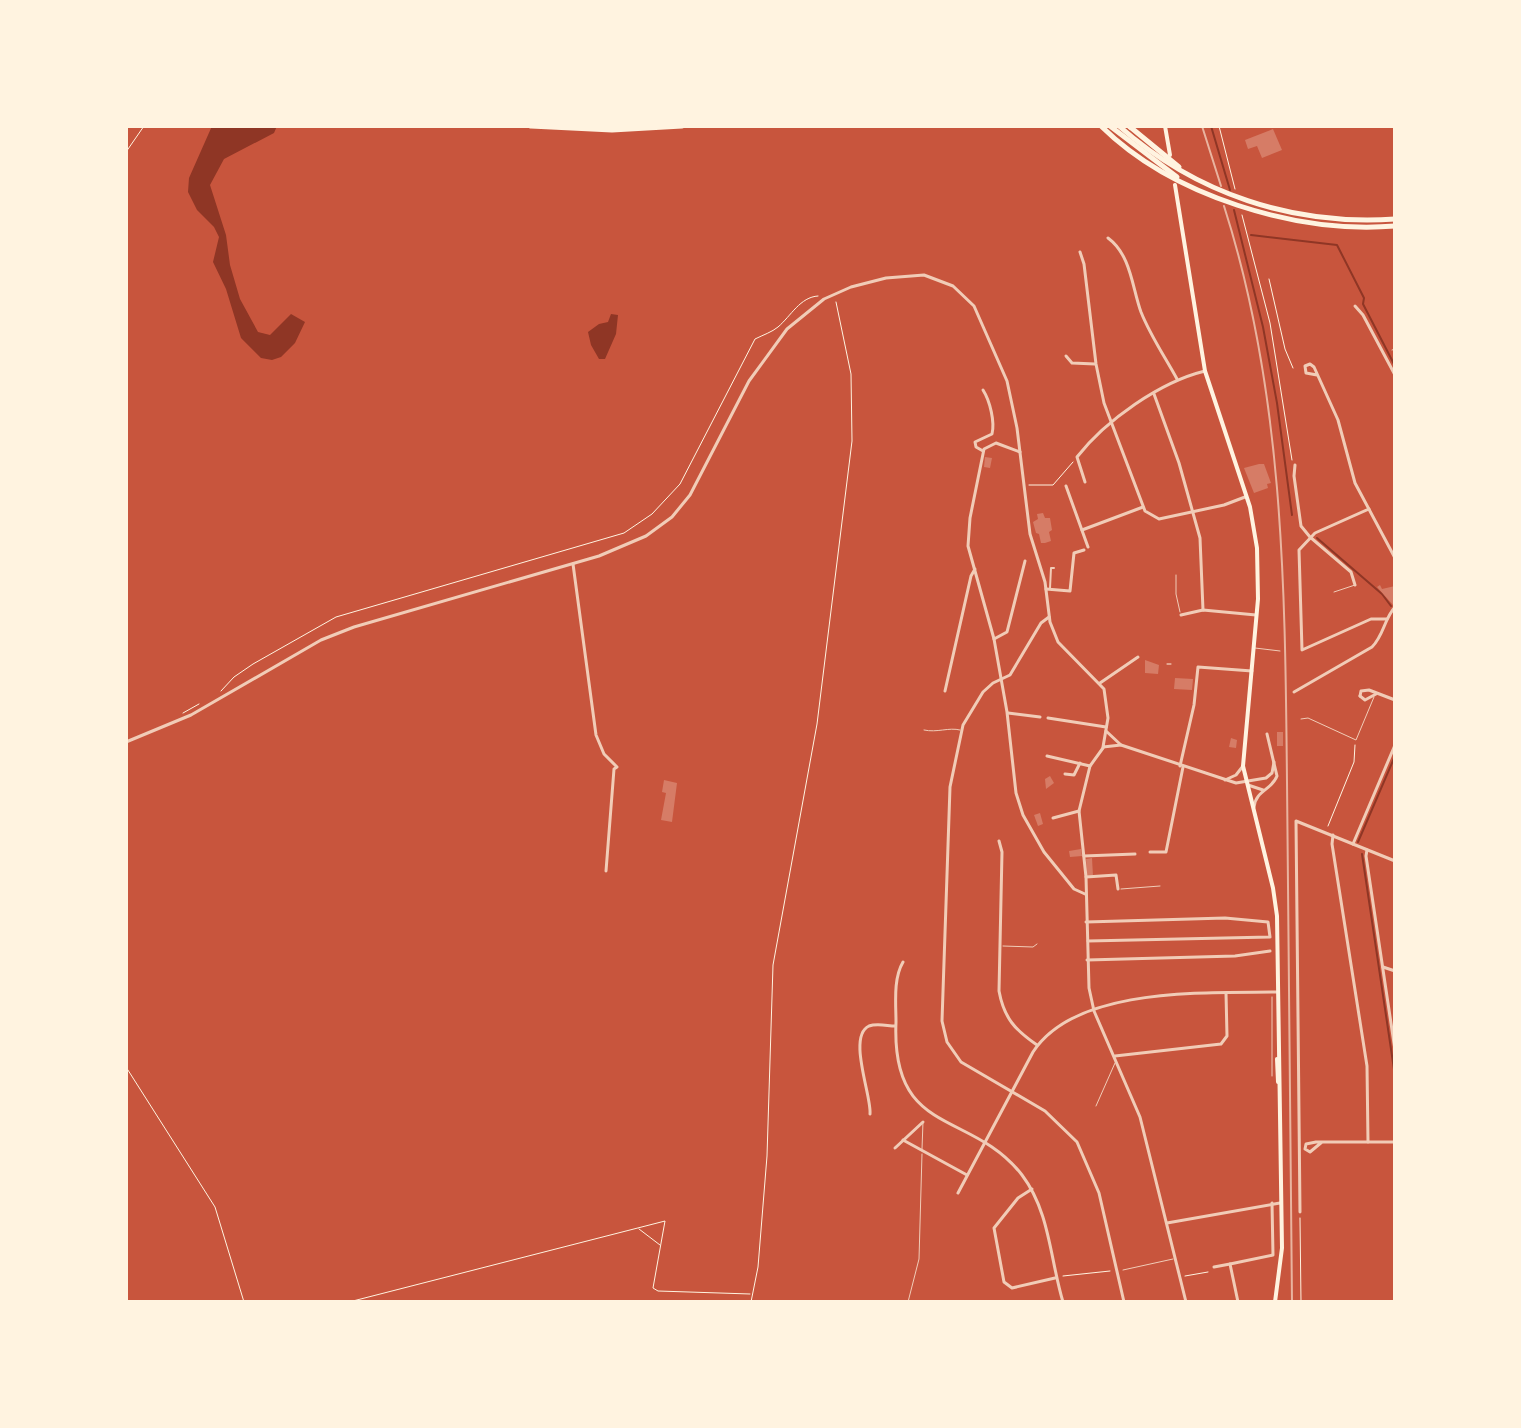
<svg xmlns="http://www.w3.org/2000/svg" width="1521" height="1428" font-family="Rubik,sans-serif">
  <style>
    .water { fill: #8f3625 }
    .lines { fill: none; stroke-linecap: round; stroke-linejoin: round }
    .stream { stroke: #8f3625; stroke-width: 2 }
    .building { fill: #d67c66 }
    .path { stroke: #fff3e0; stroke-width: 1 }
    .service { stroke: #f1ccb7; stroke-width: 1 }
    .pedestrian { stroke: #f1ccb7; stroke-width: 2 }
    .minor { stroke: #f1ccb7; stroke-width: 3 }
    .tertiary { stroke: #f1ccb7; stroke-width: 3 }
    .secondary { stroke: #fff3e0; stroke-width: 4 }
    .trunk { stroke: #fff3e0; stroke-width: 5 }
    .motorway { stroke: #fff3e0; stroke-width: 5 }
    .rail { stroke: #e9b49f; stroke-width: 2 }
  </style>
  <rect width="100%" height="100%" fill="#c8553d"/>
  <g class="water">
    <path d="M212 126H277L274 133 224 159 210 185 226 235 230 265 240 299 258 332 270 335 291 314 305 322 295 343 281 357 272 360 261 358 241 338 226 289 213 262 219 237 214 227 197 210 188 192 189 178Z"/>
    <path d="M611 314 618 315 616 334 605 359H599L591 345 588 332 599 324 608 322Z"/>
  </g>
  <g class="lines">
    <g class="stream">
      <path d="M1211 126 1230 190"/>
      <path d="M1234 210 1263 327 1277 403 1292 515"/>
      <path d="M1251 235 1337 245 1364 298 1363 304 1395 366"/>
      <path d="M1317 538 1382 594 1391 606"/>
      <path d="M1358 842 1395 756"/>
      <path d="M1362 854 1395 1076"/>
    </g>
  </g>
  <g class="building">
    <path d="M1273 129 1282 150 1262 158 1257 146 1248 149 1245 140Z"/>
    <path d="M985 457 992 458 990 468 984 467Z"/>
    <path d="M1259 464H1264L1271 483 1267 484 1268 488 1254 493 1244 468Z"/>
    <path d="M1043 513 1045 518H1050L1052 530 1049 532 1051 541 1045 543H1041L1039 534 1036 533 1033 522 1038 519 1037 514Z"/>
    <path d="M1380 585 1382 589 1395 586V603L1393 605 1377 587Z"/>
    <path d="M1145 660 1159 665 1158 674 1145 673Z"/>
    <path d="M1175 678 1193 679 1192 690 1174 689Z"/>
    <rect x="1277" y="732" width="6" height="14"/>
    <path d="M1231 738 1237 740 1236 748 1229 747Z"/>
    <path d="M1050 776 1054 783 1046 789 1045 779Z"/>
    <path d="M664 780 677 783 672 822 661 820 666 793 662 792Z"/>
    <path d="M1040 813 1043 824 1038 826 1034 815Z"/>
    <path d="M1081 849 1082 856 1070 857 1069 851Z"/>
    <path d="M1092 858 1093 876H1087L1086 859Z"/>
  </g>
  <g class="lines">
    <g class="path">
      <path d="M1219 126 1235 189"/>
      <path d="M126 152 144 126"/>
      <path d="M1242 215 1270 323 1292 460"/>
      <path d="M1269 279 1285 349 1293 368"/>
      <path d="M1029 485H1053L1073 462"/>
      <path d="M1167 664H1171"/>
      <path d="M221 691 234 677 253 664 336 617 624 533 652 514 680 484 755 339C763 335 772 332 778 327 791 316 800 297 818 296"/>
      <path d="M183 713 199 704"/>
      <path d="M1328 826 1354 762 1355 745"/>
      <path d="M126 1067 215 1207 244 1302"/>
      <path d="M1300 1218 1301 1302"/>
      <path d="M639 1229 660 1245"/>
      <path d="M1063 1276 1110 1271"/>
      <path d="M1185 1276 1208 1272"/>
      <path d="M349 1302 665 1221 653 1288 658 1291 750 1294"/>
      <path d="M751 1302 758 1267 767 1156 773 965 817 724 852 441 851 374 836 302"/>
    </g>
    <g class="service">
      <path d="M1392 350 1395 349"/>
      <path d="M1176 575V594L1180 612"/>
      <path d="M1334 592 1355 585"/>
      <path d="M1255 648 1280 651"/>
      <path d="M1301 719 1308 718 1356 740 1374 697"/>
      <path d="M924 730C937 733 949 727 960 730"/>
      <path d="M1121 889 1160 886"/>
      <path d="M1003 946 1033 947 1037 944"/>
      <path d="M1272 1076V997"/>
      <path d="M1096 1106 1115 1063"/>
      <path d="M922 1149 923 1122"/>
      <path d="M1123 1270 1173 1259"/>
      <path d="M908 1302 919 1259 922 1154"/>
    </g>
    <path class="pedestrian" d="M1050 588 1051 568H1054"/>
    <g class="minor">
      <path d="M1108 238C1131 255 1132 287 1141 312 1150 335 1165 357 1177 379"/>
      <path d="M1080 252 1084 264 1096 364 1104 403 1145 511 1159 519 1224 505 1245 497"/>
      <path d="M1355 306 1363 315 1395 375"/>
      <path d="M1066 356 1072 363 1095 364"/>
      <path d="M1317 375 1306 373 1305 366 1310 364 1314 367 1338 420 1355 483 1395 558"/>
      <path d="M983 390C990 401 995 422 992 434L975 442 976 447 983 451"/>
      <path d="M1154 394 1179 463 1200 538 1203 610"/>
      <path d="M1020 452 996 443 984 449 970 518 968 546 994 639 1007 712 1016 793 1023 815 1044 852 1074 889 1085 894"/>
      <path d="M1295 465 1294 476 1301 526 1310 537 1351 572 1355 585"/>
      <path d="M1085 482 1077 457C1106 420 1160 382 1205 371"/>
      <path d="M1066 486 1088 547"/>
      <path d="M1369 509 1315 533 1299 550 1302 650 1371 619H1387"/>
      <path d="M1082 530 1143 507"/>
      <path d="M573 564 596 735 604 754 617 767 614 769 606 871"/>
      <path d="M1046 589 1070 591 1074 553 1084 550"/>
      <path d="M1181 615 1203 610 1256 615"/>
      <path d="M1049 617 1041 623 1010 675 993 683 983 692 963 725 950 787 942 1021 947 1042 961 1062 1045 1111 1077 1142 1099 1193 1124 1302"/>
      <path d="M994 639 1007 632 1025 561"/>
      <path d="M1100 683 1138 657"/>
      <path d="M945 691 971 576 975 569"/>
      <path d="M1360 696 1361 691 1369 690 1395 700"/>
      <path d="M1360 696 1365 700 1376 694"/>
      <path d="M1008 713 1040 717"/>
      <path d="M1048 718 1106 727"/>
      <path d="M1103 748 1090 766 1079 811 1086 877 1089 988 1094 1011 1140 1117 1186 1302"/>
      <path d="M1047 756 1090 766"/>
      <path d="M1180 766 1194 705 1198 667 1252 671"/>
      <path d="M1065 774 1074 775 1080 763"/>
      <path d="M1053 818 1079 811"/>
      <path d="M1333 835 1332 844 1367 1066 1368 1142"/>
      <path d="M999 841 1002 852 999 991C1004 1018 1015 1030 1037 1045"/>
      <path d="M1353 844 1395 745"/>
      <path d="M1367 850 1366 856 1395 1050"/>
      <path d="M1150 852H1166L1183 767"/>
      <path d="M1084 856 1135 854"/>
      <path d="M1086 877 1116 875 1118 889"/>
      <path d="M1086 922 1225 918 1268 922 1270 937 1088 941"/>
      <path d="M1087 960 1235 956 1270 951"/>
      <path d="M903 962C893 979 896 1004 896 1022 891 1138 971 1109 1022 1175 1050 1212 1050 1259 1063 1302"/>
      <path d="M1383 967 1395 971"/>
      <path d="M1115 1056 1221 1044 1227 1036 1226 993"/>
      <path d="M870 1114C872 1097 847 1036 869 1026 877 1023 888 1026 895 1026"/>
      <path d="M903 1140 967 1175"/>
      <path d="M1322 1142 1310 1152 1305 1149 1306 1144 1316 1142H1395"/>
      <path d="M895 1148 923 1122"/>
      <path d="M1032 1189 1018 1198 994 1228 1004 1282 1012 1288 1055 1278"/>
      <path d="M958 1193 1033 1052C1076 986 1207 993 1277 992"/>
      <path d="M1300 1212 1296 821 1395 861"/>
      <path d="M1167 1223 1280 1203"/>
      <path d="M1214 1267 1230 1264"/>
      <path d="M1238 1302 1230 1264 1273 1255 1272 1203"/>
    </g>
    <g class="tertiary">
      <path d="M1294 692 1372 647C1384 635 1384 619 1395 607"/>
      <path d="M1106 731 1121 745 1236 783 1266 778 1272 773 1274 762"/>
      <path d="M126 742 191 715 321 640 354 627 599 556 646 536 672 517 690 495 749 381 787 329 824 299 851 287 886 278 924 275 953 286 974 306 1007 381 1017 428 1030 534 1045 582 1050 622 1058 642 1104 689 1108 718 1103 747 1121 745"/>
      <path d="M1225 780 1236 775 1243 766"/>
      <path d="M1248 785 1263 790"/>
      <path d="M1254 807C1256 790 1272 790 1277 776L1267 734"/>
    </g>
    <g class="secondary">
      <path d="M1165 126 1170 155"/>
      <path d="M1175 185 1205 371 1250 507 1257 548 1258 599 1243 766 1273 888 1277 916 1282 1248 1275 1302"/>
      <path d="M1277 1059 1278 1082"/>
    </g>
    <g class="trunk">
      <path d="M1101 126C1172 196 1296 234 1395 226"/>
      <path d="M1110 126 1177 177"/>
      <path d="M1119 126C1196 194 1293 226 1395 219"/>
      <path d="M1129 126 1179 167"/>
    </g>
    <g class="motorway">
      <path d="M531 126 612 130 682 126"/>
      <path d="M1129 126 1130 127"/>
    </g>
    <g class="rail">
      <path d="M1202 126 1221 186"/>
      <path d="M1224 206C1284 393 1285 588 1287 782 1289 955 1290 1129 1292 1302"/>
    </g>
  </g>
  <rect width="1521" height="1428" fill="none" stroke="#fff3e0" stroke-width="256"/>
</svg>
